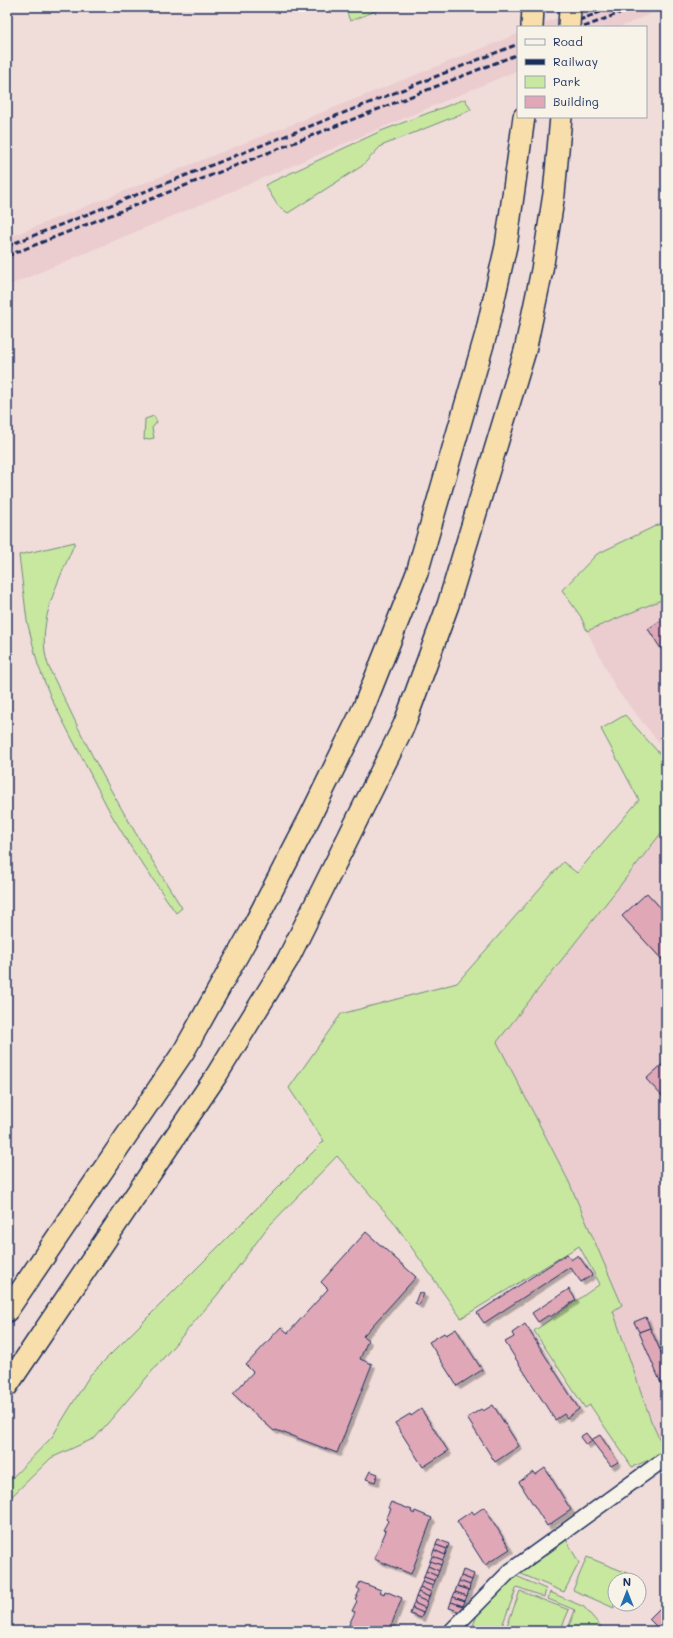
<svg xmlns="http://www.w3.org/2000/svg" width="673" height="1638" font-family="Mali,sans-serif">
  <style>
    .built { fill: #ebcccf }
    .green { fill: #c8e79f; stroke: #728b7e }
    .building { fill: #e0a7b7; stroke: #1b2f5e; filter: url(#shadow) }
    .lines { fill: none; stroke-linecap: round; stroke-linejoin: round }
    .minor-casing { stroke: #1b2f5e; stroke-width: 17 }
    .highway-casing { stroke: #1b2f5e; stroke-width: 24 }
    .minor { stroke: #f7f3e8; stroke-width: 14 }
    .highway { stroke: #f8deab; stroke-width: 21 }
    .rail { stroke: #1b2f5e; stroke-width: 3; stroke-dasharray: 6 3; stroke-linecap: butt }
    .highway-bridge-casing { stroke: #1b2f5e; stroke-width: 24; stroke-linecap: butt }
    .highway-bridge { stroke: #f8deab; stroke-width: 21 }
  </style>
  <defs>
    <filter id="shadow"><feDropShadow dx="3.5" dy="3.5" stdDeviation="0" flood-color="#0004"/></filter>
  </defs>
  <rect width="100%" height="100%" fill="#f0dcd9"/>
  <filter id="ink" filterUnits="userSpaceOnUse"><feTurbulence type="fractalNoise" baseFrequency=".025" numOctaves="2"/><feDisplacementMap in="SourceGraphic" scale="8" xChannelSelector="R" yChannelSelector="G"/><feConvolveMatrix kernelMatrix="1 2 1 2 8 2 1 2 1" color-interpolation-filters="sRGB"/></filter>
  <g filter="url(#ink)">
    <g class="built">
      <path d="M584 7H666L620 27H535Z"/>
      <path d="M518 34V70L7 286V238Z"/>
      <path d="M666 598V751L617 690 587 631Z"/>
      <path d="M666 827V1453L651 1421 613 1311 622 1305 569 1182 497 1042Z"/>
    </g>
    <g class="green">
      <path d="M345 7H380L381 9 350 21Z"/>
      <path d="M465 99 471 110 381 146 362 166 288 213 278 206 265 185 381 131Z"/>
      <path d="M154 416 157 422 152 428 154 438 144 440 145 419Z"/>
      <path d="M666 521V598L587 631 581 617 562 590 597 554Z"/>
      <path d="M75 542C61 577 40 613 45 652 47 669 59 687 66 702 99 774 140 842 182 908L176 913 132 849 111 814 51 698 38 665 27 621 19 555Z"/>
      <path d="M625 715 666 761V827L497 1042 569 1182 622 1305 613 1311 651 1421 666 1453 632 1467 590 1405 585 1408 534 1331 600 1284 579 1246 461 1318 393 1221 337 1156 267 1228 218 1294 95 1438 51 1458 7 1501V1483L52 1437 90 1375 324 1141 289 1088 341 1014 457 983 563 862 577 873 639 800 601 729Z"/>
      <path d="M566 1539 579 1563 564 1592 519 1573Z"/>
      <path d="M587 1557 627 1573 625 1580H615L614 1608 573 1590Z"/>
      <path d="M516 1576 546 1589 544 1597 517 1587 500 1631H471L479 1610Z"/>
      <path d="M520 1591 569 1610 560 1631H505Z"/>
      <path d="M550 1592 584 1607 605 1631H567L575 1610 548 1599Z"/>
    </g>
    <g class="building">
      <path d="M664 618 666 621 665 655 648 629Z"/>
      <path d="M647 893 666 914V964L622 916Z"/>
      <path d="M666 1061V1100L646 1079Z"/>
      <path d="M366 1232 416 1277 363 1336 368 1340 360 1359 372 1364 337 1453 276 1430 274 1431 233 1394 253 1372 246 1365 281 1327 288 1333 328 1289 321 1282Z"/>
      <path d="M567 1254 571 1260 578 1255 592 1275 581 1282 570 1267 484 1323 477 1313Z"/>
      <path d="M569 1289 576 1300 550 1317 549 1315 538 1322 532 1313Z"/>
      <path d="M419 1292 424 1294 419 1305 415 1303Z"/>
      <path d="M646 1317 650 1328 639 1332 634 1322Z"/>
      <path d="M525 1324 579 1409 567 1418 564 1414 555 1420 505 1342 514 1337 512 1333Z"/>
      <path d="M650 1328 666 1363V1395L639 1332Z"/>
      <path d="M456 1329 482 1370 457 1386 429 1342 444 1333 446 1335Z"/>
      <path d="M493 1405 519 1446 495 1462 467 1418 481 1409 483 1411Z"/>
      <path d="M421 1409 448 1451 423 1467 395 1423 410 1414 411 1416Z"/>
      <path d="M586 1433 592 1441 586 1445 580 1437Z"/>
      <path d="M600 1435 618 1462 611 1466 591 1440Z"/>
      <path d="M545 1468 571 1510 547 1526 519 1482 533 1472 535 1475Z"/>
      <path d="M370 1471 378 1474 375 1482 366 1479Z"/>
      <path d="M391 1502 412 1510 411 1512 414 1514 415 1511 432 1518 411 1574 374 1559 386 1531 383 1530 388 1521 386 1519 391 1509 388 1508Z"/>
      <path d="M484 1507 510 1549 485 1565 457 1521 472 1511 474 1514Z"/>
      <path d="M438 1539 449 1544 447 1549 436 1545Z"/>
      <path d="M436 1545 447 1549 445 1555 434 1550Z"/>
      <path d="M434 1550 445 1555 443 1560 432 1556Z"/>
      <path d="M432 1556 443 1560 441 1565 430 1561Z"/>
      <path d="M430 1561 441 1565 439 1571 428 1566Z"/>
      <path d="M428 1566 439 1571 437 1576 426 1571Z"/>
      <path d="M463 1570 474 1574 472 1580 461 1576Z"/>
      <path d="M426 1571 437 1576 435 1581 424 1577Z"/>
      <path d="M461 1576 472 1580 470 1585 459 1581Z"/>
      <path d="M424 1577 435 1581 433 1586 422 1582Z"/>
      <path d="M459 1581 470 1585 469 1590 457 1586Z"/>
      <path d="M360 1582 381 1590 380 1592 384 1594 385 1591 402 1598 389 1631H346L355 1612 352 1611 357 1601 355 1600 360 1590 357 1588Z"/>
      <path d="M422 1582 433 1586 431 1592 420 1587Z"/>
      <path d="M457 1586 469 1590 467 1596 455 1592Z"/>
      <path d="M420 1587 431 1592 429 1597 418 1592Z"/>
      <path d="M418 1592 429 1597 427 1602 416 1597Z"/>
      <path d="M455 1592 467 1596 465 1601 453 1597Z"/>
      <path d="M416 1597 427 1602 425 1608 414 1603Z"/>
      <path d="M453 1597 465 1601 463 1606 451 1602Z"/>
      <path d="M451 1602 463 1606 461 1612 449 1608Z"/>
      <path d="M666 1602V1629L661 1631 649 1619Z"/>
      <path d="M414 1603 425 1608 423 1613 412 1608Z"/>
      <path d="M412 1608 423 1613 421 1618 410 1614Z"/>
    </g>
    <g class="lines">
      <g class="minor-casing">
        <path id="minor" d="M451 1631 510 1571 666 1458"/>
      </g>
      <g class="highway-casing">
        <g id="highway">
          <path d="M532 27 533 7"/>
          <path d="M7 1311 184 1051 250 933 310 817 363 709 417 573 486 334 506 246 524 117"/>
          <path d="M7 1386 216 1076 288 959 404 725 448 605 525 351 542 270 554 194 561 117"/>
        </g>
      </g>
      <use href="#minor" class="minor"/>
      <use href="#highway" class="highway"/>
      <g class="rail">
        <path d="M562 27 613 7"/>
        <path d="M584 27 635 7"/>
        <path d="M7 246 518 44"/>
        <path d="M7 256 518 54"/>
      </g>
      <g class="highway-bridge-casing">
        <path id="highway-bridge" d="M569 27 570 7"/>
      </g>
      <use href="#highway-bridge" class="highway-bridge"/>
    </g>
  </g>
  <rect width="673" height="1638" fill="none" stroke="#f7f3e8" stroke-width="24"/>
  <rect x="12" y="12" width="649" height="1614" fill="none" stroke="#1b2f5e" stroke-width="1.5" filter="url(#ink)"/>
  <rect x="517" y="26" width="130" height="92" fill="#f7f3e8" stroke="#9fa5b1"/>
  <rect x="525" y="39" width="20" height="6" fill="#f7f3e8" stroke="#9fa5b1"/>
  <text x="553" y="46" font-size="12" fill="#1b2f5e">Road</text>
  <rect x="525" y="59" width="20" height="6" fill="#1b2f5e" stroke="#9fa5b1"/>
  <text x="553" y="66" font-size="12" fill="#1b2f5e">Railway</text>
  <rect x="525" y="76" width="20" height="12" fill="#c8e79f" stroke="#9fa5b1"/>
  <text x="553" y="86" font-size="12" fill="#1b2f5e">Park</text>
  <rect x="525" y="96" width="20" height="12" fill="#e0a7b7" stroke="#9fa5b1"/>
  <text x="553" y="106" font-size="12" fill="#1b2f5e">Building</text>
  <g transform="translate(627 1592)"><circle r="19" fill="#f7f3e8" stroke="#9fa5b1"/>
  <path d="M0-3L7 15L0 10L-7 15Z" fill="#1f6fb2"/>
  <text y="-6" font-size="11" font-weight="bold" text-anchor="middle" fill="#1b2f5e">N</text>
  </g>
</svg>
